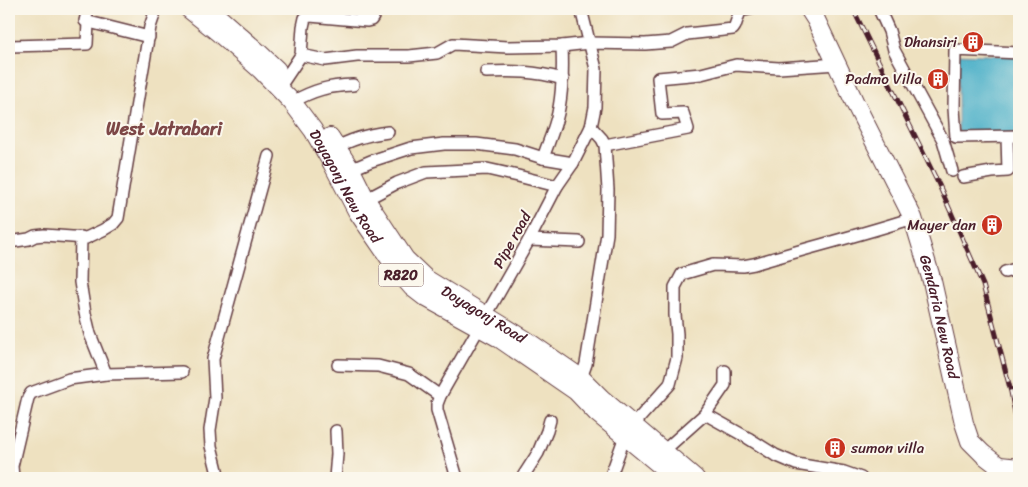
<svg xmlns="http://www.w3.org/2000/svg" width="1028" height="487" font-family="Sriracha,sans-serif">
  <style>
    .water { fill: #49afc8; stroke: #4a677a }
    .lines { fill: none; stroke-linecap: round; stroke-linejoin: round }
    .minor-casing { stroke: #633c41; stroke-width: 14 }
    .primary-casing { stroke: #633c41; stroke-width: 20 }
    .minor { stroke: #fff; stroke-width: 11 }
    .primary { stroke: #fff; stroke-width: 18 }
    .rail-casing { stroke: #4a1f2b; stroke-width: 5 }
    .rail { stroke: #fbf7ec; stroke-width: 3; stroke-dasharray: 9; stroke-linecap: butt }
    .labels { text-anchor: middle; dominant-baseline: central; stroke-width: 4; stroke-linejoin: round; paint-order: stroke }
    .shield { fill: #fbf7ec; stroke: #7f6065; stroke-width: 1 }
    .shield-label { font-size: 14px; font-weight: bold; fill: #4a1f2b }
    .poi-label { font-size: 15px; fill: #4a1f2b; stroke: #fbf7ec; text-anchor: end }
    .street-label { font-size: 15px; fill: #4a1f2b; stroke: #fbf7ec }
    .quarter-label { font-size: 18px; font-weight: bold; fill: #7d4747; stroke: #fbf7ec }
  </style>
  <rect width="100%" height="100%" fill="#fbf7ec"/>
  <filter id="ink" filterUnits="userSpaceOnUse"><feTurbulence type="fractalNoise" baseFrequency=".02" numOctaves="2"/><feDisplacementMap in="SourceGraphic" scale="10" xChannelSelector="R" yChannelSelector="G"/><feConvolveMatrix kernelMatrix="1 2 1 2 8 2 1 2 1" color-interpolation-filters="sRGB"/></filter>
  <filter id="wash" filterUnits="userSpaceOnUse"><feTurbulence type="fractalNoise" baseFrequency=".0096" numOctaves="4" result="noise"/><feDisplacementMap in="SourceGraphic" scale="20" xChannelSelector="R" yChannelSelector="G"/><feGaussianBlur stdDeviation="1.12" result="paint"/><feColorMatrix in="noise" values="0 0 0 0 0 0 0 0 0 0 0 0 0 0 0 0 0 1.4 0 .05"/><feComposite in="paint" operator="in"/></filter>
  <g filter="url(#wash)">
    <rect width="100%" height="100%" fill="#eee1c0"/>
    <path class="water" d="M958 54 1019 56V133L958 134Z"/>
  </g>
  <g filter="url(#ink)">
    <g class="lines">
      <g class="minor-casing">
        <g id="minor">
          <path d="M88 9 85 21 149 37"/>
          <path d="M879 9 889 31 894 50 943 140 952 171"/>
          <path d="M9 46 87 44 88 22"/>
          <path d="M1019 53 955 50 954 108 956 137 1019 136"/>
          <path d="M301 55 325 60 357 56H409L437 53 453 44 508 47 562 46 589 43 645 44 671 42 687 34 733 29 735 26 740 11 750 9"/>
          <path d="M486 72C514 71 534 71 563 79"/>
          <path d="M279 88 301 55 303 27 305 18 310 16 367 21 371 20 373 17 372 9"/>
          <path d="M292 102C314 90 328 86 353 85"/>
          <path d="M605 145 688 129 683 113 662 114 658 78 701 74 736 65 779 68 837 64"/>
          <path d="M332 150C351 139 366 135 388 132"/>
          <path d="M543 158C548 143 555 128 558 113 563 90 563 68 562 46"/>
          <path d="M345 172 371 161 411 148 444 144H476L515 149 543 158 573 163"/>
          <path d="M963 177 992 172 1008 171 1007 137"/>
          <path d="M361 202 397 183 426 172 487 169 518 176 557 186"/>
          <path d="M81 237 80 282 85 313 90 334 106 374"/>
          <path d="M529 240 579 242"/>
          <path d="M9 242 29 239 35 236 44 235 86 238 103 230 113 224 118 218 140 85 150 27 156 9"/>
          <path d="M1005 272 1019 268"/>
          <path d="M338 365 378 366 409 374 440 396"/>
          <path d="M579 384 586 364 607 234 608 190 605 145 602 139 591 127"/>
          <path d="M705 414 748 438 775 455 796 464 844 472 861 478"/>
          <path d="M659 455 705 414 725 385V371"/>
          <path d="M13 478 12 466 28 398 31 393 69 379 106 374 182 372"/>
          <path d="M219 478 211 446 210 430 215 398 213 359 269 156"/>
          <path d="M335 478 337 454 336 431"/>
          <path d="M457 478 437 410V404L440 396 529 240 557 186 573 163 591 127 595 107 596 69 581 9"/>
          <path d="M522 478 538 453 547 431 550 420"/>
          <path d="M610 478 625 436 633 425 670 384 677 358V334L675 315V287L682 274 713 265 743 266 754 264C807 248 861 235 913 218"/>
        </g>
      </g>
      <g class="primary-casing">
        <g id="primary">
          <path id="s1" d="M189 9 219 33 261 70 292 102 313 130 332 163 357 211 399 272 412 287 425 297 499 338 576 391 597 413 676 478"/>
          <path d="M209 9 259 53 277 70"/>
          <path id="s2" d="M809 9 816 20 855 103 913 218 932 281 964 423 970 441 983 454 996 464 1000 466 1019 468"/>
          <path id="s3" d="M330 137 351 170 366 200 405 259 426 279 524 339 582 379 601 398 695 478"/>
        </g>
      </g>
      <use href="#minor" class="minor"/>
      <use href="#primary" class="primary"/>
      <g class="rail-casing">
        <path id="rail" d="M853 9 939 185 983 285 1011 392 1017 423 1019 473"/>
      </g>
      <use href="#rail" class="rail"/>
    </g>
  </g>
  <defs>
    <g id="building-disc" transform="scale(1.125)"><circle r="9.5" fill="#c8321e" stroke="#fbf7ec"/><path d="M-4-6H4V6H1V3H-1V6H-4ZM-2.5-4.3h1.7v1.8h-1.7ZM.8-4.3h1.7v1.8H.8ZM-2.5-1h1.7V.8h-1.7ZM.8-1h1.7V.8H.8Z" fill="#fff"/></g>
  </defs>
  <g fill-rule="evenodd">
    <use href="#building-disc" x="973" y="42"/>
    <use href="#building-disc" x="938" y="79"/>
    <use href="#building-disc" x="992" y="225"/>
    <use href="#building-disc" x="835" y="448"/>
  </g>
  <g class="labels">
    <rect class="shield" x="378.5" y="263.5" width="45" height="23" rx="4"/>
    <g class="shield-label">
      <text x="401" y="275">R820</text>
    </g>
    <g class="poi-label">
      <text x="957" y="42">Dhansiri</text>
      <text x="922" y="79">Padmo Villa</text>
      <text x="976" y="225">Mayer dan</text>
      <text x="851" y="448" text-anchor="start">sumon villa</text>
    </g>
    <g class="street-label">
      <text stroke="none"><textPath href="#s1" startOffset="239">Doyagonj New Road</textPath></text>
      <text transform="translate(512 240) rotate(-61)">Pipe road</text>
      <text stroke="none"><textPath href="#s3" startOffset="240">Doyagonj Road</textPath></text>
      <text stroke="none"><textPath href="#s2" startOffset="336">Gendaria New Road</textPath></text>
    </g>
    <g class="quarter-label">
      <text x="164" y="129">West Jatrabari</text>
    </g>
  </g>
  <rect width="1028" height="487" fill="none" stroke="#fbf7ec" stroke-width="30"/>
</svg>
